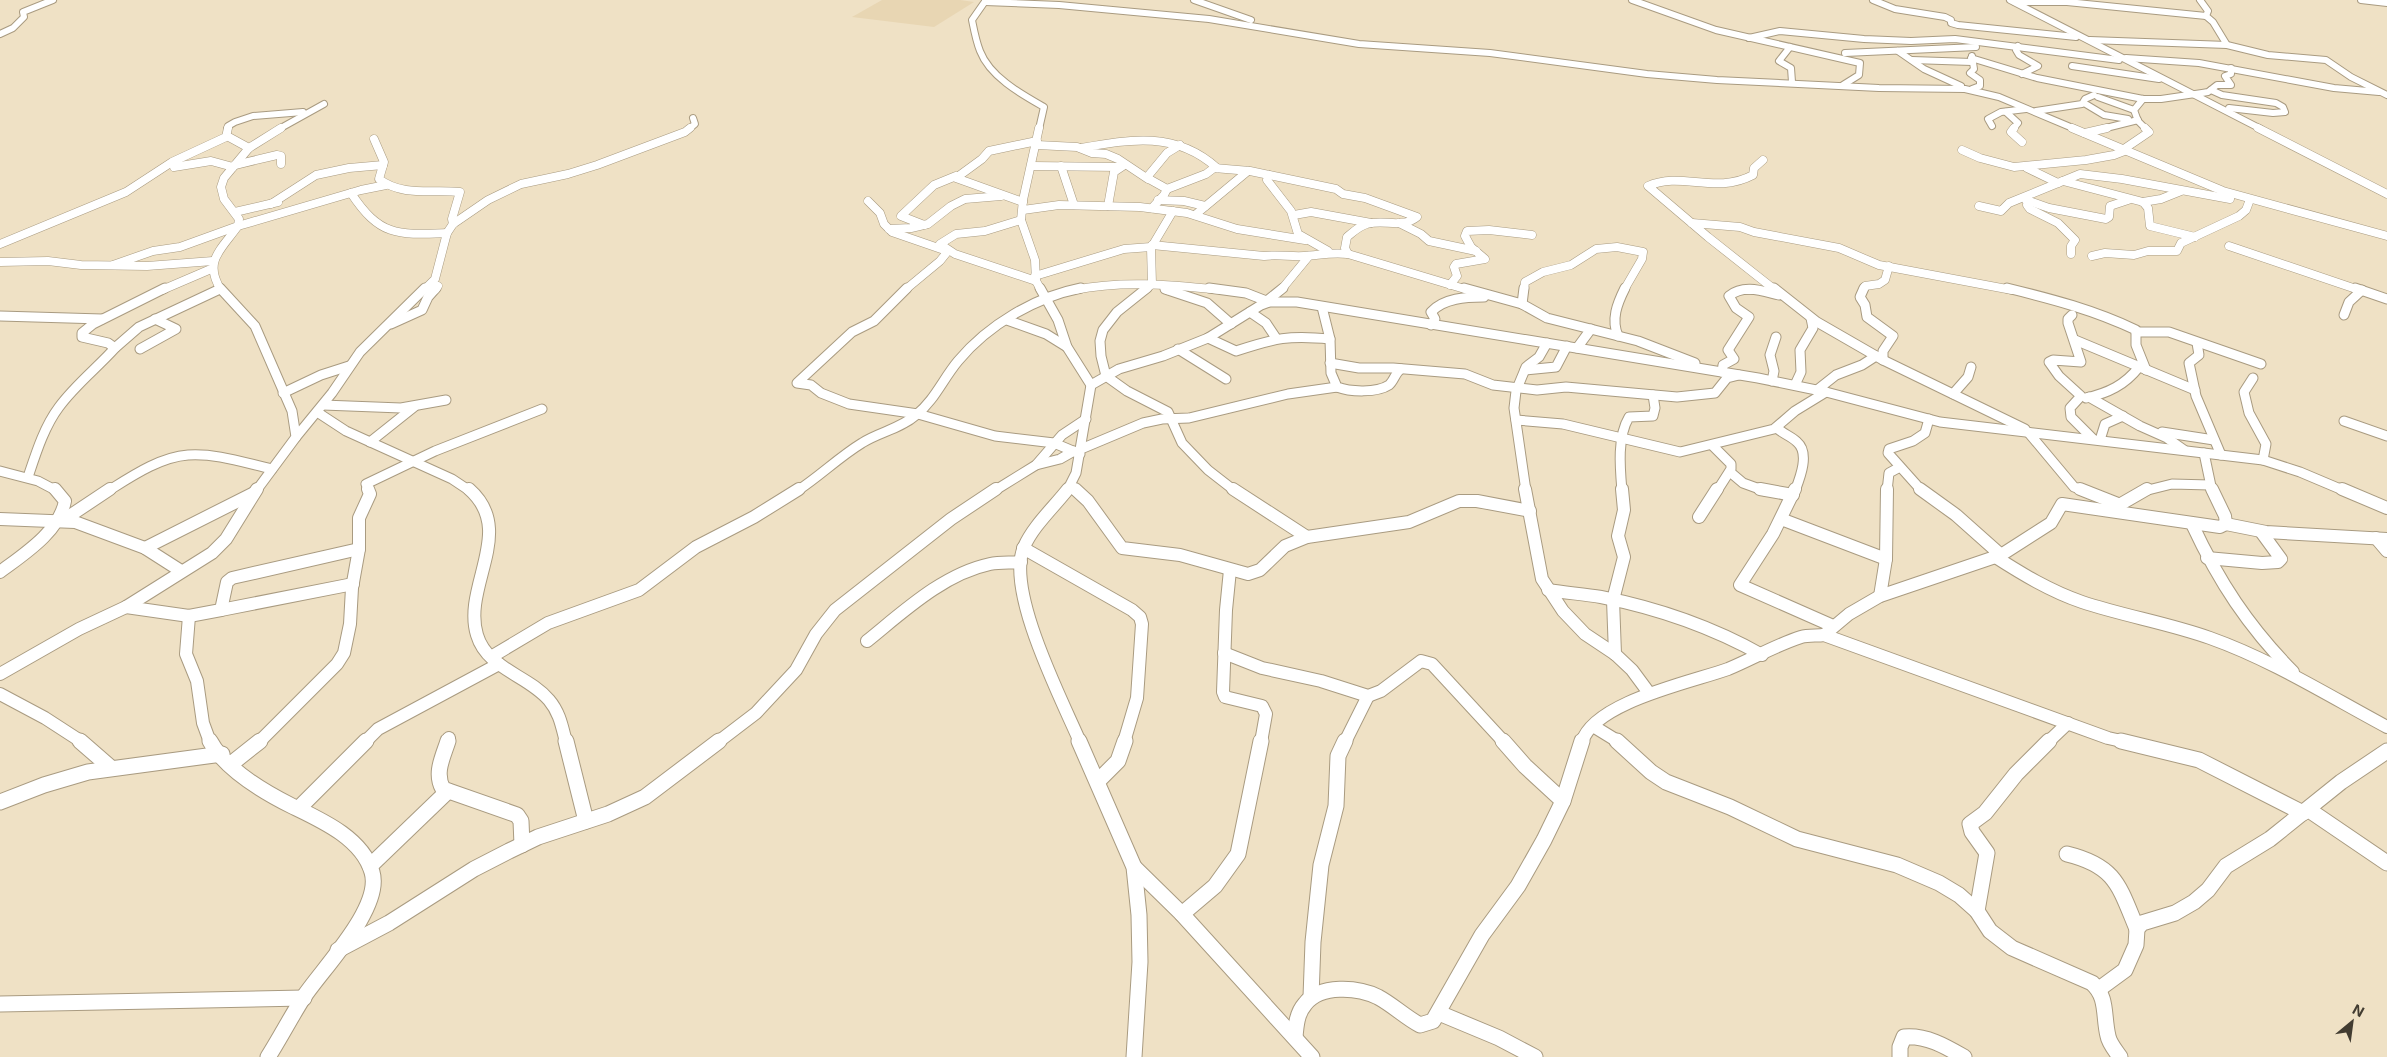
<svg xmlns="http://www.w3.org/2000/svg" width="2387" height="1057" font-family="Inter,sans-serif">
  <style>
    .built { fill: #e8d6b3 }
    .lines { fill: none; stroke-linecap: round; stroke-linejoin: round }
    .minor-far4-casing { stroke: #a99b81; stroke-width: 8 }
    .minor-far3-casing { stroke: #a99b81; stroke-width: 9 }
    .minor-far2-casing { stroke: #a99b81; stroke-width: 11 }
    .minor-far1-casing { stroke: #a99b81; stroke-width: 14 }
    .minor-casing { stroke: #a99b81; stroke-width: 17 }
    .minor-far4 { stroke: #fff; stroke-width: 6 }
    .minor-far3 { stroke: #fff; stroke-width: 8 }
    .minor-far2 { stroke: #fff; stroke-width: 9 }
    .minor-far1 { stroke: #fff; stroke-width: 12 }
    .minor { stroke: #fff; stroke-width: 15 }
  </style>
  <rect width="100%" height="100%" fill="#efe1c5"/>
  <path class="built" d="M882 0H960L974 2 934 27 852 17Z"/>
  <g class="lines">
    <g class="minor-far4-casing">
      <g id="minor-far4">
        <path d="M986 0 972 20C974 30 976 41 980 51 990 77 1021 94 1044 107L1039 129"/>
        <path d="M1194 0 1251 20"/>
        <path d="M1632 0 1716 30 1860 63 1859 75 1843 85"/>
        <path d="M1873 0 1895 9 1945 17 1951 20V23L1958 25 2076 37"/>
        <path d="M2010 0 2261 129"/>
        <path d="M2200 0 2208 11 2206 16 2213 22 2227 45 2268 55 2326 60 2351 77 2387 95"/>
        <path d="M2361 0 2387 3"/>
        <path d="M985 2 1059 5 1209 19 1359 44 1490 53 1647 74 1717 80 1879 88 1965 89 1999 97 2075 129"/>
        <path d="M2015 2H2067L2206 16"/>
        <path d="M0 34 13 28 24 17 23 12 53 0"/>
        <path d="M1749 38 1780 31 1864 39 1911 41 1955 39 2119 60"/>
        <path d="M2090 40 2227 45"/>
        <path d="M2018 46 2016 50 2019 55 2038 66 2022 74"/>
        <path d="M1790 47 1779 61 1791 68 1792 82"/>
        <path d="M1898 51 1924 69 1961 86"/>
        <path d="M1845 53 1976 47"/>
        <path d="M1972 56 1974 69 1970 73 1980 80V86L1972 89"/>
        <path d="M1971 58 2037 78 2143 99H2161L2202 93 2208 92 2217 85H2231L2225 76 2231 74V68"/>
        <path d="M2126 58 2199 63 2334 88 2379 92"/>
        <path d="M1912 60 1972 62"/>
        <path d="M2072 66 2159 79"/>
        <path d="M2211 90 2222 95 2276 103 2283 107 2285 112 2273 113 2229 108"/>
        <path d="M2098 97 2134 110"/>
        <path d="M2143 99 2134 110 2138 121 2146 129"/>
        <path d="M2084 103 2104 115 2128 119"/>
        <path d="M2036 111 2082 104 2085 99 2094 95"/>
        <path d="M2006 112 2018 123 2013 129"/>
        <path d="M1992 126 1988 119 2001 112 2026 109"/>
        <path d="M227 129 228 126 235 122 253 116 303 112"/>
        <path d="M279 129 324 104"/>
        <path d="M689 129 695 124 693 118"/>
        <path d="M2102 129 2138 120"/>
      </g>
    </g>
    <g class="minor-far3-casing">
      <g id="minor-far3">
        <path d="M1039 128 1023 200 1021 220 1035 260 1036 281 1041 290"/>
        <path d="M2014 128 2011 132 2022 142"/>
        <path d="M2072 128 2223 191 2387 236"/>
        <path d="M2258 128 2387 194"/>
        <path d="M2085 133 2107 128"/>
        <path d="M227 136 249 148"/>
        <path d="M374 139 384 162 379 179C403 197 432 189 460 192L452 219 453 224"/>
        <path d="M1037 145 1077 147 1092 153 1106 154 1118 159 1148 179"/>
        <path d="M1081 148C1131 139 1176 131 1217 168"/>
        <path d="M2124 149 2149 132 2145 128"/>
        <path d="M1962 150 1980 158 2014 167 2086 160 2114 155 2127 150"/>
        <path d="M1763 160 1754 168 1753 175C1715 195 1682 171 1648 186L1708 237 1775 290"/>
        <path d="M235 165 277 155 281 156V164"/>
        <path d="M1032 166 1120 167"/>
        <path d="M1061 166 1074 205"/>
        <path d="M2033 166 2027 168 2058 183"/>
        <path d="M174 167 211 161 233 167"/>
        <path d="M1269 175 1267 180 1291 211 1298 234 1328 251"/>
        <path d="M2063 181 2143 202 2148 208 2150 226 2195 237"/>
        <path d="M1167 189 1206 174 1214 168 1250 171 1336 189 1343 194 1365 198 1417 217C1402 229 1384 219 1367 224 1359 226 1353 232 1347 237L1345 248 1348 254"/>
        <path d="M351 193C380 237 398 235 447 233"/>
        <path d="M2028 198 2027 205 2030 209 2058 223 2075 240 2071 246V254"/>
        <path d="M1158 200 1184 201 1205 206"/>
        <path d="M2026 200 2049 208 2106 219 2109 217 2110 206 2128 200"/>
        <path d="M868 201 880 213 884 224 892 232 947 251"/>
        <path d="M1023 202 956 178 982 159 989 151 1037 141"/>
        <path d="M2143 202 2161 199 2181 191"/>
        <path d="M271 204 316 175 349 168 383 165"/>
        <path d="M1108 206 1114 172 1123 166"/>
        <path d="M1979 206 2001 211 2009 203 2080 174 2122 179 2230 199"/>
        <path d="M1152 208 1164 195 1167 189 1149 179 1148 176 1167 153 1180 145"/>
        <path d="M1023 210 1059 205 1140 207 1187 213 1237 229 1305 240"/>
        <path d="M235 212 278 202"/>
        <path d="M1195 215 1248 171"/>
        <path d="M1294 215 1311 212 1371 223"/>
        <path d="M1021 220 985 231 956 234 940 244 955 254 1036 281"/>
        <path d="M1399 223 1421 234 1429 241 1476 251"/>
        <path d="M1692 223 1740 227 1754 232 1839 248 1879 265 2012 290"/>
        <path d="M924 225 901 216 934 185 956 176"/>
        <path d="M889 229 911 228 928 224 951 206 965 199 1001 196"/>
        <path d="M0 244 126 192 172 162 226 137 228 128"/>
        <path d="M1152 245 1264 256C1278 254 1291 257 1304 256 1320 255 1332 252 1348 254L1468 290"/>
        <path d="M2229 246 2359 290"/>
        <path d="M2092 256 2105 253 2134 255 2148 251H2177L2181 243 2239 216 2246 210 2249 202"/>
        <path d="M0 262 48 261 81 265 147 266 213 261"/>
        <path d="M113 265 153 251 180 247 238 226 361 190 386 185"/>
        <path d="M1035 276 1124 249 1151 247"/>
        <path d="M1450 285 1457 276 1454 267 1456 264 1485 259 1471 247 1465 236 1467 231 1489 230 1532 235"/>
        <path d="M1165 289 1167 290"/>
        <path d="M162 290 211 269"/>
        <path d="M221 290C203 261 221 250 238 226L239 219 224 199 221 187 224 178 249 148 281 128"/>
        <path d="M424 290 435 279 447 233 453 224 488 200 521 184 568 174 597 165 685 132 690 128"/>
        <path d="M435 290 438 286"/>
        <path d="M905 290 940 261 948 251"/>
        <path d="M1074 290C1124 280 1171 285 1222 290"/>
        <path d="M1145 290 1152 284 1151 248 1173 211"/>
        <path d="M1281 290 1309 256"/>
        <path d="M1524 290 1525 282 1543 272 1571 265 1596 249 1617 247 1643 252 1642 259 1624 290"/>
        <path d="M1743 290H1754"/>
        <path d="M1863 290 1865 286 1879 284 1885 280 1889 266"/>
      </g>
    </g>
    <g class="minor-far2-casing">
      <g id="minor-far2">
        <path d="M220 288 255 326 292 411 296 437 256 491"/>
        <path d="M907 288 874 321 852 332 797 383 811 385 821 393 849 404 918 414 995 436 1054 443 1080 454"/>
        <path d="M1040 288 1058 320 1067 347 1091 385"/>
        <path d="M1147 288 1117 312 1103 330 1100 341 1101 356 1106 376 1127 391 1168 412 1182 443 1208 470 1235 491"/>
        <path d="M1209 288 1246 293 1269 302"/>
        <path d="M1464 288 1522 304 1547 318 1638 341 1695 363"/>
        <path d="M1774 288 1817 322 1883 360 2025 429"/>
        <path d="M1864 288 1860 297 1865 305 1867 317 1893 336 1883 351V360"/>
        <path d="M2007 288C2052 299 2094 310 2136 330V345L2146 370"/>
        <path d="M2355 288 2387 299"/>
        <path d="M1165 289 1207 303 1231 324"/>
        <path d="M1268 300 1283 288"/>
        <path d="M1522 304 1524 288"/>
        <path d="M1322 307 1330 339 1331 373 1337 387C1350 392 1377 393 1389 385 1394 381 1395 373 1401 369"/>
        <path d="M1250 312 1266 323 1276 338"/>
        <path d="M2072 315 2068 319V323L2081 362 2053 360 2049 362 2059 376 2081 396 2070 408 2071 417 2093 439"/>
        <path d="M2344 315 2349 302 2362 290"/>
        <path d="M0 316 102 319"/>
        <path d="M1007 320 1046 334 1067 347"/>
        <path d="M391 324 422 310 428 297 436 288"/>
        <path d="M1431 325 1435 319 1431 312C1444 298 1466 297 1484 297"/>
        <path d="M2136 332H2169L2261 364"/>
        <path d="M1618 336C1611 319 1617 304 1625 288"/>
        <path d="M1208 338 1236 351C1275 338 1289 335 1330 339"/>
        <path d="M2075 340 2195 390"/>
        <path d="M2197 343 2199 355 2189 363 2196 396 2221 455"/>
        <path d="M116 347 139 327 220 289"/>
        <path d="M1577 348 1591 329"/>
        <path d="M140 349 176 329 155 319"/>
        <path d="M1178 349 1226 379"/>
        <path d="M1330 363 1359 368H1393L1465 374 1493 385 1537 390 1566 387 1677 397 1715 393 1727 378 1739 375"/>
        <path d="M1525 370 1556 367 1567 346"/>
        <path d="M1722 372 1723 365 1734 359 1728 350 1749 317 1736 308 1729 296C1744 284 1762 291 1779 295"/>
        <path d="M2253 378 2244 392 2249 413 2266 444 2263 460"/>
        <path d="M1772 381 1774 371 1770 355 1776 337"/>
        <path d="M1795 385 1801 372 1800 350 1813 328 1811 318"/>
        <path d="M1817 390 1836 375 1862 365 1876 356"/>
        <path d="M283 393 321 375 349 366"/>
        <path d="M1953 394 1968 377 1971 367"/>
        <path d="M2089 397 2140 426 2167 438 2184 450"/>
        <path d="M2086 398C2108 393 2125 385 2139 367"/>
        <path d="M323 405 401 408 446 400"/>
        <path d="M317 412 346 431 452 479 470 491"/>
        <path d="M1516 420 1563 424 1680 452 1774 429 1795 411 1826 392"/>
        <path d="M2344 421 2387 436"/>
        <path d="M1777 428C1783 434 1791 436 1797 442 1810 453 1800 478 1795 491"/>
        <path d="M2028 432 2074 487 2084 491"/>
        <path d="M2162 432 2214 440"/>
        <path d="M296 437 332 393 360 352 425 288"/>
        <path d="M2100 440 2105 424 2123 416"/>
        <path d="M370 442 414 407"/>
        <path d="M1712 445 1731 464V469L1717 491"/>
        <path d="M1081 449 1143 423 1162 419 1189 418 1288 394 1337 387"/>
        <path d="M2204 453 2212 491"/>
        <path d="M1036 465 1060 459 1074 451"/>
        <path d="M0 471 38 481 57 491"/>
        <path d="M1730 472 1743 483 1765 491"/>
        <path d="M28 477C36 453 44 427 59 407 75 385 97 368 115 348L108 343 82 337V333L93 324 165 288"/>
        <path d="M1071 486 1076 491"/>
        <path d="M108 491C132 476 160 457 188 455 216 453 245 463 272 469"/>
        <path d="M369 491 366 484 435 451 542 409"/>
        <path d="M797 491C820 476 839 457 862 443 879 432 900 429 916 415 934 401 943 379 958 361 988 325 1035 297 1081 288"/>
        <path d="M994 491 1036 465 1062 435 1086 419"/>
        <path d="M1067 491 1076 473 1091 385 1119 369 1163 356 1208 338 1261 305 1269 302H1297L1758 378 1826 392 1940 422 2263 460 2300 472 2345 491"/>
        <path d="M1526 491 1514 408 1516 391 1526 367 1539 357 1547 343"/>
        <path d="M1622 491C1620 468 1617 437 1629 417L1653 416 1655 408 1653 395"/>
        <path d="M1887 491 1889 473 1900 467"/>
        <path d="M1922 491 1888 453 1889 449 1913 441 1925 433 1929 419"/>
        <path d="M2144 491 2172 484 2210 485"/>
      </g>
    </g>
    <g class="minor-far1-casing">
      <g id="minor-far1">
        <path d="M469 489C517 531 462 586 477 635 487 669 528 675 549 700 560 713 562 727 566 742"/>
        <path d="M1068 489C1054 507 1033 526 1024 547 1005 590 1062 700 1080 742"/>
        <path d="M1075 489 1088 501 1122 548 1180 555 1248 574 1260 570 1285 546 1307 537 1409 522 1459 501H1477L1530 511"/>
        <path d="M1233 489 1307 537"/>
        <path d="M1525 489 1542 579 1563 611 1585 634 1615 654 1632 670 1649 693"/>
        <path d="M1760 489 1793 495"/>
        <path d="M1795 489 1773 534 1740 585 1833 626"/>
        <path d="M1920 489 1956 515 2001 555"/>
        <path d="M2080 489 2118 504"/>
        <path d="M2342 489 2387 508"/>
        <path d="M2114 508 2147 489"/>
        <path d="M1699 517 1717 489"/>
        <path d="M0 519 75 522 145 548 181 571"/>
        <path d="M1781 519 1886 559"/>
        <path d="M62 521 110 489"/>
        <path d="M2192 524C2219 582 2248 626 2293 672"/>
        <path d="M2226 524 2266 532 2387 539"/>
        <path d="M2376 538 2387 551"/>
        <path d="M145 548 254 493"/>
        <path d="M1023 548 1132 610 1140 617 1142 624 1137 698 1124 742"/>
        <path d="M1994 556C2022 574 2050 591 2082 602 2124 616 2168 623 2210 638 2272 660 2329 696 2387 727"/>
        <path d="M2207 558 2262 563 2278 562 2281 559 2262 533"/>
        <path d="M1230 570 1226 610 1223 692 1225 697 1262 706 1266 714 1261 742"/>
        <path d="M0 572C24 554 59 532 65 501L55 489"/>
        <path d="M1548 590C1566 593 1584 594 1601 597 1657 608 1712 627 1762 655"/>
        <path d="M1880 596 1886 559 1887 489"/>
        <path d="M126 607 189 616 221 610 227 582 232 578 359 549"/>
        <path d="M221 610 353 584"/>
        <path d="M189 616 186 654 197 681 203 723 210 742"/>
        <path d="M1824 635 1849 614 1880 596 2001 555 2051 523 2062 504 2220 527 2226 524 2225 516 2212 489"/>
        <path d="M867 641C903 612 943 574 990 564 1000 562 1011 563 1021 562"/>
        <path d="M1224 653 1262 668 1321 681 1368 696 1381 691 1421 661 1432 664 1504 742"/>
        <path d="M1615 654 1613 600 1624 557 1618 536 1624 510 1622 489"/>
        <path d="M491 657 548 623 639 590 696 547 754 517 799 489"/>
        <path d="M0 674 79 629 126 607 212 553 226 539 257 489"/>
        <path d="M0 694 45 718 82 742"/>
        <path d="M1593 726 1619 742"/>
        <path d="M259 742 337 664 344 653 350 624 352 588 359 549V518L370 494 368 489"/>
        <path d="M365 742 378 729 499 664"/>
        <path d="M448 742 449 738"/>
        <path d="M718 742 756 713 796 670 816 634 835 610 951 519 996 489"/>
        <path d="M1345 742 1368 696"/>
        <path d="M1582 742C1594 702 1692 682 1728 669 1752 659 1776 645 1801 637 1808 635 1817 636 1824 635L2108 738 2126 742"/>
        <path d="M2048 742 2068 723"/>
      </g>
    </g>
    <g class="minor-casing">
      <g id="minor">
        <path d="M80 741 111 768"/>
        <path d="M210 741C225 769 264 792 292 806 321 820 362 838 372 872 383 908 322 969 303 998 291 1017 280 1038 268 1057"/>
        <path d="M448 741C443 757 434 773 443 789L517 815 521 821 522 845"/>
        <path d="M566 741 586 821"/>
        <path d="M1079 741 1134 867 1139 915 1140 962 1134 1057"/>
        <path d="M1503 741 1525 766 1563 801"/>
        <path d="M1617 741 1651 772 1666 782 1730 807 1797 839 1897 865 1939 883 1959 895 1977 911 1990 931 2012 948 2092 983C2108 997 2103 1016 2108 1036 2109 1043 2116 1051 2120 1057"/>
        <path d="M2121 741 2199 760 2303 813"/>
        <path d="M231 764 260 741"/>
        <path d="M1098 781 1118 761 1125 741"/>
        <path d="M0 802 44 785 88 772 222 754"/>
        <path d="M299 808 366 741"/>
        <path d="M2309 810 2387 863"/>
        <path d="M2067 854C2116 866 2119 886 2137 929"/>
        <path d="M370 866 448 791"/>
        <path d="M1134 867 1182 914 1312 1057"/>
        <path d="M1977 911 1987 853 1972 832 1970 824 1985 813 2016 774 2049 741"/>
        <path d="M1182 914 1215 886 1238 854 1261 741"/>
        <path d="M338 950 389 923 474 869 509 851 538 837 608 814 645 797 719 741"/>
        <path d="M2099 989 2125 970 2136 945 2137 929 2142 923 2175 913 2194 902 2208 890 2226 866 2270 839 2341 782 2387 751"/>
        <path d="M1311 997 1313 942 1321 865 1336 806 1338 756 1345 741"/>
        <path d="M0 1004 304 998"/>
        <path d="M1439 1013 1499 1038 1535 1057"/>
        <path d="M1295 1037C1296 1025 1297 1013 1305 1004 1320 984 1358 987 1378 997 1393 1005 1405 1017 1420 1025L1433 1021 1482 935 1518 886 1544 840 1563 801 1582 741"/>
        <path d="M1900 1057V1047L1904 1037C1926 1035 1945 1046 1964 1057"/>
      </g>
    </g>
    <use href="#minor-far4" class="minor-far4"/>
    <use href="#minor-far3" class="minor-far3"/>
    <use href="#minor-far2" class="minor-far2"/>
    <use href="#minor-far1" class="minor-far1"/>
    <use href="#minor" class="minor"/>
  </g>
  <g transform="translate(2352 1022) rotate(29)" stroke="#efe1c5" stroke-width="4" paint-order="stroke">
  <path d="M0-4L9 19L0 12L-9 19Z" fill="#423c31"/>
  <text y="-8" font-size="14" font-weight="bold" text-anchor="middle" fill="#423c31">N</text>
  </g>
</svg>
